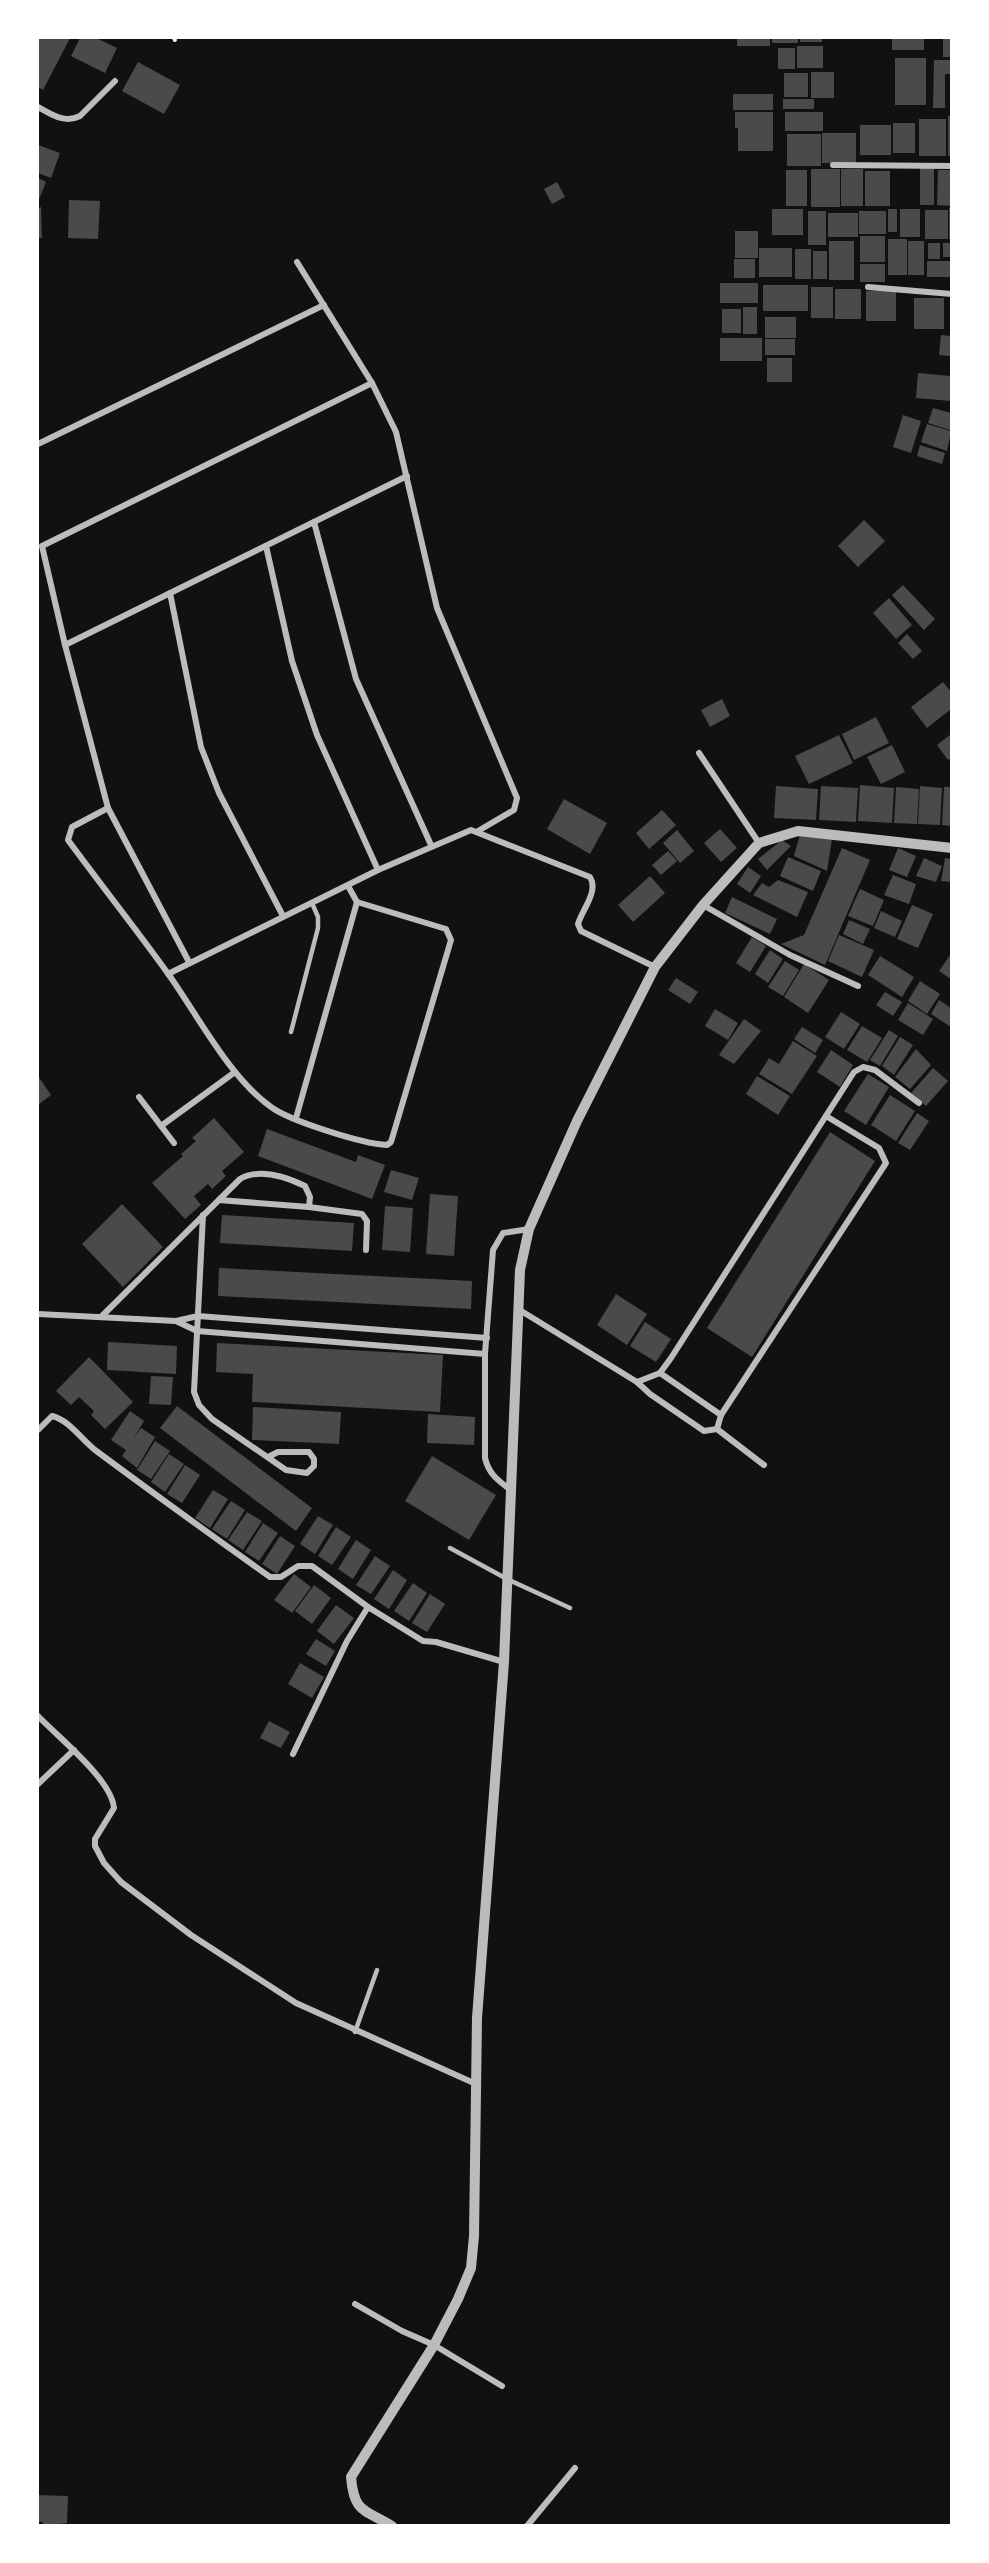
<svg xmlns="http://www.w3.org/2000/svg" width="989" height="2563" font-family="'Exo 2',sans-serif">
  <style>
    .building { fill: #4a4a4a }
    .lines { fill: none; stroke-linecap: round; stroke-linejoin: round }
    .path { stroke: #f5f5f5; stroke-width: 4 }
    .service { stroke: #bcbcbc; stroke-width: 4.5 }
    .minor { stroke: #bcbcbc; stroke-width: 6 }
    .tertiary { stroke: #bcbcbc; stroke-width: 10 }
  </style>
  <rect width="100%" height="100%" fill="#111"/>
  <g class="building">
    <path d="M38 38H70L43 90 38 87Z"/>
    <path d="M80 38H96L117 48 105 73 71 56Z"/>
    <rect x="737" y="38" width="33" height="8"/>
    <rect x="772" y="38" width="26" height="5"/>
    <rect x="800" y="38" width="22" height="4"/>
    <rect x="892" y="38" width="32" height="12"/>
    <rect x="943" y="38" width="8" height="19"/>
    <rect x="797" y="46" width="26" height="22"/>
    <rect x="778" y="48" width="17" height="21"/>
    <rect x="895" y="58" width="31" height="47"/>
    <path d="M934 60H951V74H945V108H933Z"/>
    <path d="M138 62 180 85 164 114 122 91Z"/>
    <rect x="811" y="72" width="23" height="26"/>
    <rect x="784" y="73" width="24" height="24"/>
    <rect x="733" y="94" width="40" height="16"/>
    <rect x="783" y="99" width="31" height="10"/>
    <path d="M735 112H773V151H738V128H735Z"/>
    <rect x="785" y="112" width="38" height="19"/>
    <rect x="948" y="116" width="3" height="40"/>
    <rect x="919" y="119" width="27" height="37"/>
    <rect x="893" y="123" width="22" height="30"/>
    <rect x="860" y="125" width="31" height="30"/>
    <rect x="822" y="133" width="34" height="30"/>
    <rect x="787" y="134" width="34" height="32"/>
    <path d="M38 145 60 153 51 178 38 173Z"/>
    <rect x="920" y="168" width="14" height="37"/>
    <rect x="811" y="169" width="29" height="38"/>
    <rect x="841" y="169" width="22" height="37"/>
    <rect x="786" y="170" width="21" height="36"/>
    <path d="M938 170H951V206L937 205Z"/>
    <rect x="865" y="171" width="25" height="35"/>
    <path d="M38 178 46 182 38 202Z"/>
    <path d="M557 182 565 197 552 204 544 189Z"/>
    <path d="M69 200 100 201 98 239 68 238Z"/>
    <path d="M41 207 42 238H38V208Z"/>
    <rect x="949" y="208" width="2" height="31"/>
    <rect x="772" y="209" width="31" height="26"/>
    <rect x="888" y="209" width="9" height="23"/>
    <rect x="900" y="209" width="20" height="28"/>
    <rect x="925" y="210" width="23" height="29"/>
    <rect x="808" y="211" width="18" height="34"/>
    <rect x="859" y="211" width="27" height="23"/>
    <rect x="828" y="213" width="30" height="24"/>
    <rect x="735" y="231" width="23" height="27"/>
    <rect x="860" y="236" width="25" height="26"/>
    <rect x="888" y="239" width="19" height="36"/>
    <rect x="829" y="241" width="25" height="39"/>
    <rect x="908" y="241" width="16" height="34"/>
    <rect x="928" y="243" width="12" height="16"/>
    <rect x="943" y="243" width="8" height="14"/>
    <rect x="759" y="248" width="33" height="29"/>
    <rect x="795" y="249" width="16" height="30"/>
    <rect x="813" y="251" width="14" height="28"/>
    <rect x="734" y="259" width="21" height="19"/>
    <rect x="927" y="261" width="24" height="16"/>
    <rect x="860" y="264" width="25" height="18"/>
    <rect x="720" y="283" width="38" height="20"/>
    <rect x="763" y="285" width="45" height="26"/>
    <rect x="811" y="287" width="22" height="31"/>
    <rect x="835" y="289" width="26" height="30"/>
    <rect x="866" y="291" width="30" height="30"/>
    <rect x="914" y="298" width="30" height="31"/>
    <rect x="743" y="307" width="14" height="27"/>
    <rect x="722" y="309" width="19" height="24"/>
    <rect x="765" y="317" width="31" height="21"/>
    <path d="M941 335 951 336 950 356 939 355Z"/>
    <rect x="720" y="338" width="42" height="23"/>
    <rect x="765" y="339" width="30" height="16"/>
    <rect x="767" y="358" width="25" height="24"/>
    <path d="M918 373 951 376V401L916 398Z"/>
    <path d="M933 408 951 413 950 430 928 423Z"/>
    <path d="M903 415 921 421 911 453 893 447Z"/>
    <path d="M927 424 951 431 947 451 921 442Z"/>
    <path d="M920 445 945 453 942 464 917 456Z"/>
    <path d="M864 520 885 541 858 567 838 546Z"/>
    <path d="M903 585 935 619 924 630 892 595Z"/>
    <path d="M889 598 912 625 896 639 873 613Z"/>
    <path d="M907 634 922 651 913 659 898 643Z"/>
    <path d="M943 682 951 692V709L927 728 911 707Z"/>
    <path d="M722 699 730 716 710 727 701 710Z"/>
    <path d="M876 717 889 743 854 760 842 734Z"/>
    <path d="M951 734V758L948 760 937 745Z"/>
    <path d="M839 735 853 763 809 784 795 756Z"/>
    <path d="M892 745 905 772 881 784 867 757Z"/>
    <path d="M860 785 894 788 892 823 858 821Z"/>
    <path d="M776 786 818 789 816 820 774 818Z"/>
    <path d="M821 786 858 788 856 822 819 820Z"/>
    <path d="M920 786 942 788 940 825 918 824Z"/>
    <path d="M896 787 919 789 917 824 894 823Z"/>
    <path d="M944 787H951V826L942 825Z"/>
    <path d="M564 799 607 823 590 854 547 829Z"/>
    <path d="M662 810 676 825 649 849 636 833Z"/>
    <path d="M720 829 737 848 721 862 704 843Z"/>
    <path d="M677 830 694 851 680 863 663 843Z"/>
    <path d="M800 834 832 839 827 871 794 856Z"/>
    <path d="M782 840 791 846 767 870 758 859Z"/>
    <path d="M842 848 870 860 825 965 781 944 804 935Z"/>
    <path d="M898 848 916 856 907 877 889 870Z"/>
    <path d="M668 851 677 861 661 875 652 865Z"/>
    <path d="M788 857 821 871 813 891 780 876Z"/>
    <path d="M924 858 942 866 936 882 916 876Z"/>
    <path d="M945 858 951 859V882L941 881Z"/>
    <path d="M748 867 761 876 750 893 737 884Z"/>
    <path d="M893 875 916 884 909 904 884 895Z"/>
    <path d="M650 876 665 893 633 922 618 905Z"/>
    <path d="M778 880 808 892 797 917 753 895 762 883 769 887Z"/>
    <path d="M860 889 884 900 873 926 848 916Z"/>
    <path d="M732 897 777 919 770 934 725 913Z"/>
    <path d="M912 905 933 914 918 948 897 939Z"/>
    <path d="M881 911 902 921 895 937 874 928Z"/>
    <path d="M849 920 870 929 863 944 843 934Z"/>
    <path d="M839 935 874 950 862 977 828 961Z"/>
    <path d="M752 937 766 946 750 972 736 963Z"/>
    <path d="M770 950 783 959 768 983 755 974Z"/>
    <path d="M950 955 951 956V979L939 971Z"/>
    <path d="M880 956 914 977 902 997 868 975Z"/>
    <path d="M785 961 799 970 783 996 768 987Z"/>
    <path d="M804 964 829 980 808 1013 784 997Z"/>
    <path d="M676 978 698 992 690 1004 668 990Z"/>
    <path d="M920 981 940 994 927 1014 908 1001Z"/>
    <path d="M885 992 902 1002 893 1016 876 1005Z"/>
    <path d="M939 1000 951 1008V1027L931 1014Z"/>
    <path d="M908 1003 933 1019 923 1035 898 1020Z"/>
    <path d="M715 1009 738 1023 728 1040 705 1026Z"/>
    <path d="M841 1012 860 1024 844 1049 825 1037Z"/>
    <path d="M744 1019 761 1031 734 1064 719 1055Z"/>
    <path d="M862 1026 882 1038 867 1062 847 1050Z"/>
    <path d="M802 1027 823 1040 815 1053 794 1039Z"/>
    <path d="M889 1030 898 1036 880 1066 870 1060Z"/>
    <path d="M900 1037 913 1045 894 1075 882 1066Z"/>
    <path d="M793 1041 817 1056 792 1094 759 1074 769 1058 779 1064Z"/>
    <path d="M916 1049 931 1065 910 1089 895 1077Z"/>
    <path d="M831 1050 853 1065 840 1087 817 1072Z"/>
    <path d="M933 1068 948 1081 926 1106 911 1093Z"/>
    <path d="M868 1074 889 1087 866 1125 844 1111Z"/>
    <path d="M38 1076 51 1095 38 1105Z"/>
    <path d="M757 1076 790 1096 778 1115 746 1094Z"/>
    <path d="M890 1095 915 1111 896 1141 871 1125Z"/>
    <path d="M917 1113 929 1121 910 1150 898 1143Z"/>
    <path d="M214 1118 244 1152 222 1171 226 1176 212 1189 208 1184 194 1196 201 1205 185 1219 152 1183 183 1156 181 1154 196 1141 192 1138Z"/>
    <path d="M267 1129 356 1162 358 1155 385 1165 372 1199 258 1156Z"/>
    <path d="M830 1132 875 1161 752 1357 707 1328Z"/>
    <path d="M391 1170 419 1178 412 1200 384 1192Z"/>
    <path d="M430 1194 458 1196 454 1256 426 1254Z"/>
    <path d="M122 1204 163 1247 123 1287 82 1244Z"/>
    <path d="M385 1206 413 1208 410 1252 382 1250Z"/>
    <path d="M222 1215 354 1223 352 1251 220 1243Z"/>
    <path d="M219 1268 472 1281 471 1309 218 1296Z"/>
    <path d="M616 1294 647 1314 627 1345 597 1325Z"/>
    <path d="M645 1322 671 1339 656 1362 630 1346Z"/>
    <path d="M108 1342 177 1346 176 1374 107 1370Z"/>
    <path d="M217 1343 443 1355 440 1412 252 1402 253 1374 216 1372Z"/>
    <path d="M89 1357 133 1402 105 1429 91 1415 94 1411 79 1397 71 1405 56 1391Z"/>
    <path d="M151 1376 173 1377 171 1405 149 1404Z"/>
    <path d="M177 1406 312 1508 296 1531 160 1428Z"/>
    <path d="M253 1407 341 1412 339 1444 252 1440Z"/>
    <path d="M130 1411 144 1421 133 1439 141 1428 155 1437 137 1468 122 1456 126 1450 111 1440Z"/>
    <path d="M428 1414 475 1417 474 1445 427 1443Z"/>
    <path d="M155 1441 170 1451 151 1479 137 1470Z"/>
    <path d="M169 1454 184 1464 165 1492 151 1482Z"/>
    <path d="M432 1456 496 1495 469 1540 405 1501Z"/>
    <path d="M185 1465 200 1475 182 1503 167 1494Z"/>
    <path d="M213 1490 228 1499 210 1528 195 1518Z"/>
    <path d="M231 1501 245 1510 227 1539 212 1529Z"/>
    <path d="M247 1512 262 1521 243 1550 228 1540Z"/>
    <path d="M318 1516 333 1525 315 1554 300 1544Z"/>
    <path d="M263 1523 278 1533 259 1561 245 1552Z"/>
    <path d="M336 1527 351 1537 332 1565 318 1556Z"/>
    <path d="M280 1536 295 1546 277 1574 262 1564Z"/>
    <path d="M356 1540 371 1550 353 1579 338 1569Z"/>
    <path d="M375 1556 390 1566 371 1594 356 1585Z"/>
    <path d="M393 1570 407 1580 389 1609 374 1599Z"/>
    <path d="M294 1574 311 1587 292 1613 274 1600Z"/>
    <path d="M413 1583 427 1593 409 1621 394 1611Z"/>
    <path d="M314 1585 331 1598 312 1624 295 1611Z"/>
    <path d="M430 1594 445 1604 427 1632 412 1623Z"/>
    <path d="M336 1605 354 1618 334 1644 317 1631Z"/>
    <path d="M316 1639 335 1651 326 1666 306 1654Z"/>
    <path d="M300 1663 324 1677 312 1698 288 1684Z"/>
    <path d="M269 1721 290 1732 281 1748 260 1738Z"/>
    <path d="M38 2495 68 2496 67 2523 43 2526V2522H38Z"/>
  </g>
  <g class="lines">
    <path class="path" d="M174 38 175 40"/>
    <g class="service">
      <path d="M291 1032 318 928V917L312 903"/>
      <path d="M450 1548 507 1579 570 1608"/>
      <path d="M355 2032 377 1970"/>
    </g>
    <g class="minor">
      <path d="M38 107C51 114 64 124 80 116L115 81"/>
      <path d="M833 165 952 166"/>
      <path d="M297 262 372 383 396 432 437 608 517 798 514 810 478 831"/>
      <path d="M868 287 952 294"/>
      <path d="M38 444 324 305"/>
      <path d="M314 522 356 679 431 845"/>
      <path d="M266 546 292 661 317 735 378 870"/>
      <path d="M170 593 201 747 219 793 283 916"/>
      <path d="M65 645 407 476"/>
      <path d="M699 753 759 843"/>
      <path d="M108 808 72 827 68 840C101 885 136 929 169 975 198 1016 230 1078 271 1107 290 1121 363 1144 387 1145L391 1142 451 940 446 929 357 902 348 886"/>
      <path d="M703 905 790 955 858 986"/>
      <path d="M189 962 108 808 65 645 42 546 372 383"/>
      <path d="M168 974 378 870 471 830 590 877C599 891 582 910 578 924L581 931 655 967"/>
      <path d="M139 1097 174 1143"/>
      <path d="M296 1118 357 902"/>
      <path d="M161 1126 235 1072"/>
      <path d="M219 1200 309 1207 362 1214 367 1221 366 1250"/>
      <path d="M203 1215 194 1392 199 1405 212 1419 286 1470 307 1473 314 1466V1459L309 1452H278L268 1457"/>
      <path d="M518 1309 637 1382 650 1394 704 1431 717 1429 764 1465"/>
      <path d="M38 1314 176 1321 198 1316 487 1338"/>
      <path d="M101 1317 240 1179C259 1168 286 1177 305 1186L310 1197 309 1207"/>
      <path d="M176 1321 197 1331 485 1354"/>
      <path d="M660 1373 721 1415"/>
      <path d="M637 1382 660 1373 671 1358 854 1072 863 1067 875 1070 919 1103"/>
      <path d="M717 1429 721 1415 886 1163 879 1148 826 1116"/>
      <path d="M38 1430 52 1416C69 1420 81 1439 95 1450 153 1493 211 1535 270 1577H281L298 1566H312L368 1607 423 1641 436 1642 504 1662"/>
      <path d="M512 1491C499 1481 489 1475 485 1458V1354L493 1250 503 1233 529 1229"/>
      <path d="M38 1716C58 1737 112 1780 114 1808L95 1839V1846L104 1863 121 1882 191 1935 296 2003 476 2084"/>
      <path d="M293 1754 347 1641 368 1607"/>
      <path d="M38 1784 74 1750"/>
      <path d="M355 2304 402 2331 434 2345 502 2386"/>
      <path d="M527 2526 575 2468"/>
    </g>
    <path class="tertiary" d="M392 2526C364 2509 354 2513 351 2477L434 2345 458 2299 471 2268 474 2236 477 2018 504 1662 520 1270 529 1229 577 1121 655 967 703 905 759 843 798 831 952 848"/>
  </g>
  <rect width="989" height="2563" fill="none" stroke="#ffffff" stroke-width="78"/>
</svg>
